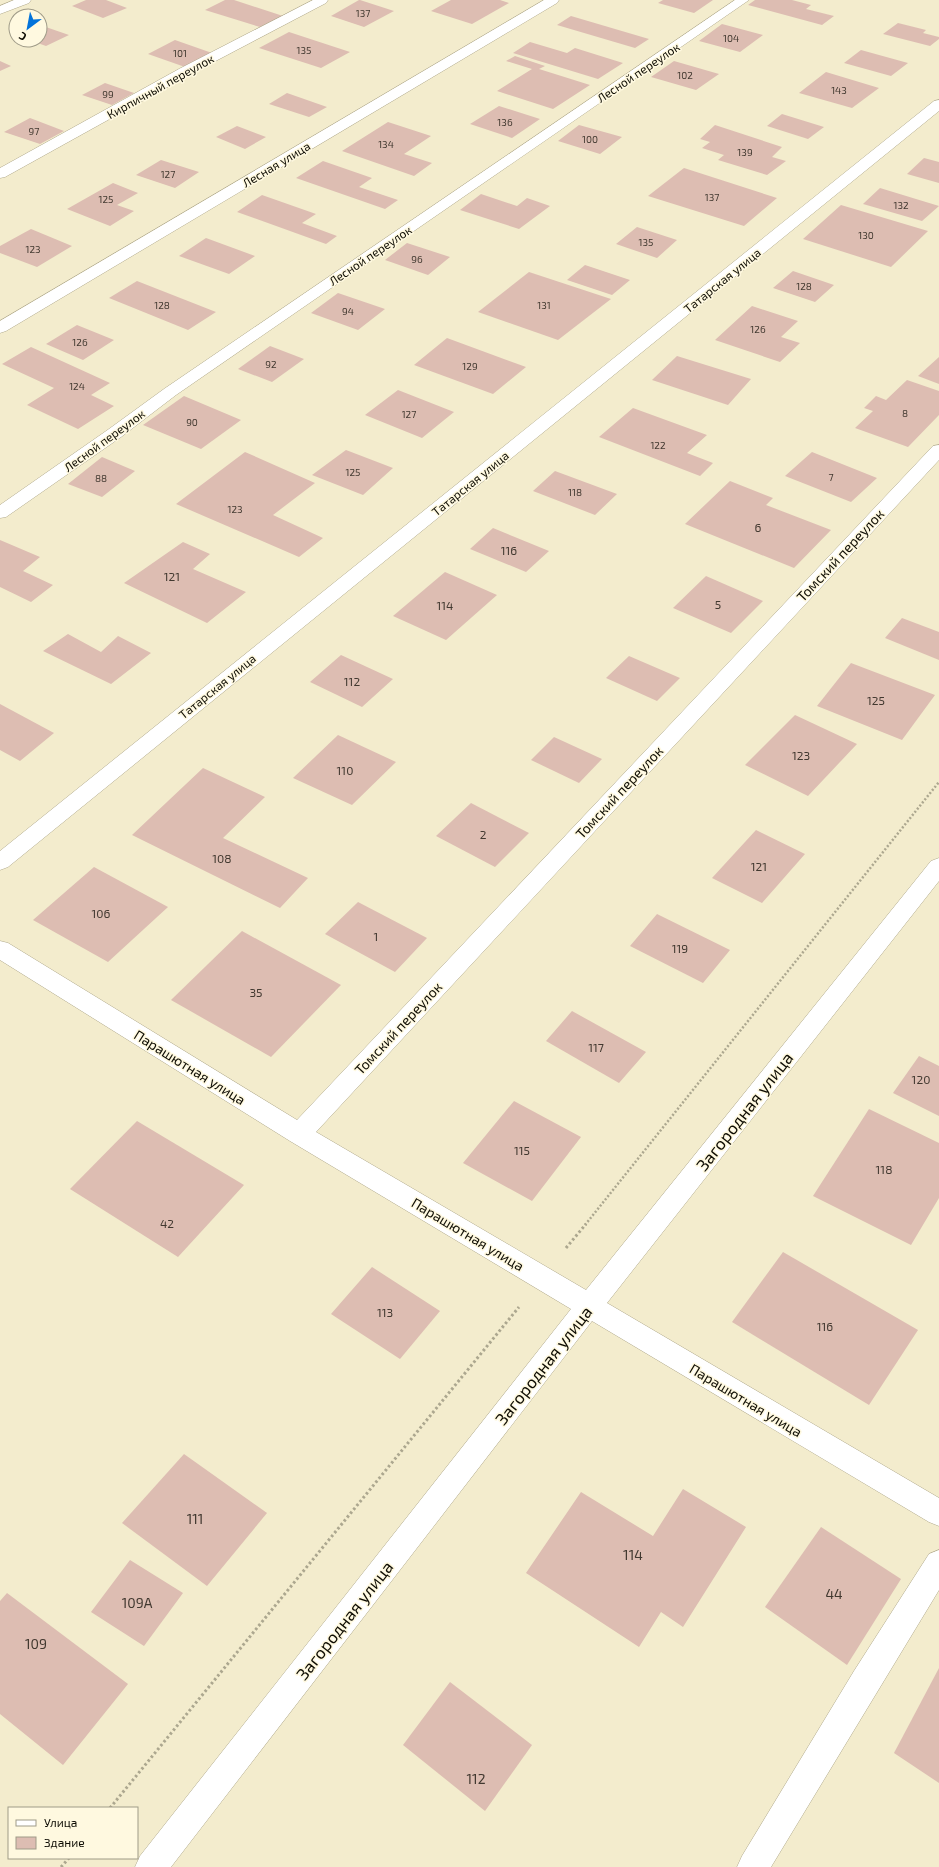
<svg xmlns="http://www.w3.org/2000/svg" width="939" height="1867" font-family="'Exo 2',sans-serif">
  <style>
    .building { fill: #ddbdb2 }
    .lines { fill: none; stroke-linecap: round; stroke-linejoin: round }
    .minor-casing { stroke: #afa88b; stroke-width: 1 }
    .path-far1 { stroke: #aca78f; stroke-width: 2.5; stroke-dasharray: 2 2; stroke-linecap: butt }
    .path { stroke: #aca78f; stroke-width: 3; stroke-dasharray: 2.5 2.5; stroke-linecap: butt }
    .minor { fill: #fff; fill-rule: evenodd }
    .labels { text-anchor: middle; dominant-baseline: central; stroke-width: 3; stroke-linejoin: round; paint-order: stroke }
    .far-number-label { font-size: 10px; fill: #423930 }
    .far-street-label { font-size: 12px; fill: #0f0d04; stroke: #fff9e0 }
    .number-label { font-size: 12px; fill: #423930 }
    .street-label { font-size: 14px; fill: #0f0d04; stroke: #fff9e0 }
    .near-number-label { font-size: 14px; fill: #423930 }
    .near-street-label { font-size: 17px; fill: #0f0d04; stroke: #fff9e0 }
  </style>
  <rect width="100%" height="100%" fill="#f3eccd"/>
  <g class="building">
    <path d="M86 0H106L127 8 103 18 72 6Z"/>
    <path d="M225 0H234L283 16 260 27 205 10Z"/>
    <path d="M359 0H360L394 11 364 27 331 16Z"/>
    <path d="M451 0H500L509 3 472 24 431 11Z"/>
    <path d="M663 0H713L694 13 658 3Z"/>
    <path d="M755 0H792L811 5 806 9 834 16 822 25 748 5Z"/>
    <path d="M571 16 649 39 635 48 557 25Z"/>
    <path d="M898 23 926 30 923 33 939 37V39L930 46 883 34Z"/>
    <path d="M722 24 763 35 740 52 699 41Z"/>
    <path d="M40 25 69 35 46 46 29 40H40Z"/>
    <path d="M289 32 350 52 321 68 259 48Z"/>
    <path d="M175 40 212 53 185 67 148 54Z"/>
    <path d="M530 42 567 53 575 48 623 63 598 79 513 53Z"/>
    <path d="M861 50 908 63 891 76 844 63Z"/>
    <path d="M515 56 545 66 539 69 590 85 553 109 497 91 532 69 506 61Z"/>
    <path d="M0 61 11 66 0 71Z"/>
    <path d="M674 61 719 74 696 90 651 77Z"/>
    <path d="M826 72 879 88 852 108 799 93Z"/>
    <path d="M105 83 134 93 112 105 82 95Z"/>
    <path d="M287 93 327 107 309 117 269 104Z"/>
    <path d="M499 106 540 119 512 138 470 124Z"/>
    <path d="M782 114 824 127 808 139 767 126Z"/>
    <path d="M30 118 64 131 40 144 4 132Z"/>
    <path d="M388 122 431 136 404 154 432 163 414 176 342 151Z"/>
    <path d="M579 125 622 137 600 154 558 141Z"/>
    <path d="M715 125 782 147 772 157 786 161 767 175 718 160 724 155 702 148 710 142 700 139Z"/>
    <path d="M237 126 266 137 245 149 216 137Z"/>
    <path d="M924 158 939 162V183L907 174Z"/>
    <path d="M161 160 199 172 175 188 136 175Z"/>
    <path d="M323 161 372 178 359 187 398 200 385 209 296 178Z"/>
    <path d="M684 168 777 198 744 226 648 196Z"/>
    <path d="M113 183 138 193 117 205 134 211 110 226 67 209Z"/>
    <path d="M880 188 939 206 922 221 863 204Z"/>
    <path d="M481 194 517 206 527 198 550 206 519 229 460 210Z"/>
    <path d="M262 195 316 214 302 223 337 236 326 244 237 212Z"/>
    <path d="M841 205 928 231 891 267 803 239Z"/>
    <path d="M637 227 677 240 657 258 616 244Z"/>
    <path d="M31 229 72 246 37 267 0 253V246Z"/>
    <path d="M206 238 255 256 229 274 179 256Z"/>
    <path d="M407 243 450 257 428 275 385 260Z"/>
    <path d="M585 265 630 280 612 295 567 280Z"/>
    <path d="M793 271 834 285 815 302 773 288Z"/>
    <path d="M529 272 611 299 558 340 478 312Z"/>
    <path d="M137 281 216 312 188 330 109 298Z"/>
    <path d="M338 293 385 309 358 330 311 313Z"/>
    <path d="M752 306 798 321 781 337 800 343 780 362 715 340Z"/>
    <path d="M77 325 114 340 83 360 46 344Z"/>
    <path d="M447 338 526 367 493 394 414 365Z"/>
    <path d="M270 346 304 359 272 382 238 369Z"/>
    <path d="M31 347 110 383 91 395 114 406 78 429 27 405 54 388 2 364Z"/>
    <path d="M677 356 751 379 728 405 652 380Z"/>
    <path d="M939 357V384L918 376Z"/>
    <path d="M907 380 939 391V415L908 447 855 428 873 411 864 408 876 396 886 400Z"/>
    <path d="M398 390 454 412 422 438 365 415Z"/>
    <path d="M184 396 241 420 201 449 143 425Z"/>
    <path d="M633 408 707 435 687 453 713 463 700 476 599 437Z"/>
    <path d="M346 450 393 468 363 495 312 475Z"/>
    <path d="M245 452 315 483 273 515 323 538 299 557 176 504Z"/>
    <path d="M812 452 877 478 851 502 785 476Z"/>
    <path d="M102 457 135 471 102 497 68 484Z"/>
    <path d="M555 471 617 494 595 515 533 491Z"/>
    <path d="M730 481 773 498 766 505 831 530 794 568 685 524Z"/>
    <path d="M493 528 549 551 526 572 470 549Z"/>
    <path d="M0 540 40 557 23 571 53 585 31 602 0 587Z"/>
    <path d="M183 542 210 554 193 569 246 592 207 623 124 583Z"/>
    <path d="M445 572 497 595 446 640 393 616Z"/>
    <path d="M706 576 763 601 731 633 673 608Z"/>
    <path d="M902 618 939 632V660L885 638Z"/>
    <path d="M68 634 101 652 118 636 151 653 111 684 43 651Z"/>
    <path d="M341 655 393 679 362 707 310 682Z"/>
    <path d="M629 656 680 678 657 701 606 678Z"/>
    <path d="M851 663 935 695 902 740 817 706Z"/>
    <path d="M0 704 54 733 20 761 0 750Z"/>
    <path d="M795 715 857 744 808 796 745 765Z"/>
    <path d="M338 735 396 762 352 805 293 778Z"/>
    <path d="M554 737 602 759 579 783 531 760Z"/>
    <path d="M203 768 265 797 223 838 308 878 280 908 132 835Z"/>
    <path d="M471 803 529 833 495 867 436 836Z"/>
    <path d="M756 830 805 854 762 903 712 878Z"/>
    <path d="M94 867 168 907 108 962 33 920Z"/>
    <path d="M358 902 427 938 395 972 325 934Z"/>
    <path d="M657 914 730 950 703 983 630 946Z"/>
    <path d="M242 931 341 985 271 1057 171 1000Z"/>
    <path d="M572 1011 646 1052 619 1083 546 1041Z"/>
    <path d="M919 1056 939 1066V1116L893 1093Z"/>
    <path d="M514 1101 581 1137 532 1201 463 1163Z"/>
    <path d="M869 1109 939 1143V1198L911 1245 813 1196Z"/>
    <path d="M137 1121 244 1185 178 1257 70 1189Z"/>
    <path d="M783 1252 918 1330 869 1405 732 1322Z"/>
    <path d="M372 1267 440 1311 400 1359 331 1314Z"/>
    <path d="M184 1454 267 1513 207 1586 122 1523Z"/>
    <path d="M683 1489 746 1527 683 1627 661 1612 639 1647 526 1573 581 1492 653 1536Z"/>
    <path d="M821 1527 901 1579 847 1665 765 1607Z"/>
    <path d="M130 1560 183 1593 144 1646 91 1612Z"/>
    <path d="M7 1593 128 1684 63 1765 0 1714V1601Z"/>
    <path d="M939 1668V1783L894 1753Z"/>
    <path d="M450 1682 532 1745 485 1811 403 1745Z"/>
  </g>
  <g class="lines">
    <g class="minor-casing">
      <g id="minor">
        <path d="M14 0H31L29 3 0 14V6Z"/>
        <path d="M313 0H328L326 3 189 75 5 177 0 178V168L179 69Z"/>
        <path d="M544 0H559L557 3 6 331 0 333V321Z"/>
        <path d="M735 0H749L176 395 121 437 6 517 0 518V505L109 429 164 389Z"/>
        <path d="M939 100V111L8 867 0 870V851L934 101Z"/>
        <path d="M939 445V460L316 1132 586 1290 931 861 939 858V881L607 1303 939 1498V1526L929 1522 592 1321 171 1867H135L140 1856 571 1309 290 1141 0 960V941L8 943 297 1120 933 446Z"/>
        <path d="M939 1550V1590L771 1867H737L742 1856 854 1671 929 1554Z"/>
      </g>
    </g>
    <path class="path-far1" d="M585 1225 939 782"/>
    <g class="path">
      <path d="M566 1248 586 1224"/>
      <path d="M110 1808 519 1307"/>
      <path d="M61 1867 69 1858"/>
    </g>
    <use href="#minor" class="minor"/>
  </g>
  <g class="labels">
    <g class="far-number-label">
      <text x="363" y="13">137</text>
      <text x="731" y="38">104</text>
      <text x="304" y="50">135</text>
      <text x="180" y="53">101</text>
      <text x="685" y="75">102</text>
      <text x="839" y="90">143</text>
      <text x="108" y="94">99</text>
      <text x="505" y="122">136</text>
      <text x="34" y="131">97</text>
      <text x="590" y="139">100</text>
      <text x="386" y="144">134</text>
      <text x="745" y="152">139</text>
      <text x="168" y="174">127</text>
      <text x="712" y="197">137</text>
      <text x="106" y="199">125</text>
      <text x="901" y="205">132</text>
      <text x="866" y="235">130</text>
      <text x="646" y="242">135</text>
      <text x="33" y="249">123</text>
      <text x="417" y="259">96</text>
      <text x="804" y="286">128</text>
      <text x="162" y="305">128</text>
      <text x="544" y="305">131</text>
      <text x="348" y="311">94</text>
      <text x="758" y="329">126</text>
      <text x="80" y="342">126</text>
      <text x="271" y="364">92</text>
      <text x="470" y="366">129</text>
      <text x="77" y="386">124</text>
      <text x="905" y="413">8</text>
      <text x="409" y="414">127</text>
      <text x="192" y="422">90</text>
      <text x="658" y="445">122</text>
      <text x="353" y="472">125</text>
      <text x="831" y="477">7</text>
      <text x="101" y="478">88</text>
      <text x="575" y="492">118</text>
      <text x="235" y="509">123</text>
    </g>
    <g class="far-street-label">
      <text transform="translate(638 72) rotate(-34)">Лесной переулок</text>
      <text transform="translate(160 86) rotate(-29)">Кирпичный переулок</text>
      <text transform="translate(276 164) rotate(-31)">Лесная улица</text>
      <text transform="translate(370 255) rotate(-34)">Лесной переулок</text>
      <text transform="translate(722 280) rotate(-39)">Татарская улица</text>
      <text transform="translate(104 440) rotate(-36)">Лесной переулок</text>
      <text transform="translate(470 483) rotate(-39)">Татарская улица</text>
      <text transform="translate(217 686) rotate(-39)">Татарская улица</text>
    </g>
    <g class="number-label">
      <text x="758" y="527">6</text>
      <text x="509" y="550">116</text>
      <text x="172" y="576">121</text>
      <text x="718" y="604">5</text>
      <text x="445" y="605">114</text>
      <text x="352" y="681">112</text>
      <text x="876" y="700">125</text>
      <text x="801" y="755">123</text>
      <text x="345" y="770">110</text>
      <text x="483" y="834">2</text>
      <text x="222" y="858">108</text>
      <text x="759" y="866">121</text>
      <text x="101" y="913">106</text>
      <text x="376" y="936">1</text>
      <text x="680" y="948">119</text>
      <text x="256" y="992">35</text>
      <text x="596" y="1047">117</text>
      <text x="921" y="1079">120</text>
      <text x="522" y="1150">115</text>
      <text x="884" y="1169">118</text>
      <text x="167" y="1223">42</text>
      <text x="385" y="1312">113</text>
      <text x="825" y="1326">116</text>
    </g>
    <g class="street-label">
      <text transform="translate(840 555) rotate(-47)">Томский переулок</text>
      <text transform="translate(619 792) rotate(-47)">Томский переулок</text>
      <text transform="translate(398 1028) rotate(-47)">Томский переулок</text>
      <text transform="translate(190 1067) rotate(32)">Парашютная улица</text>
      <text transform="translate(468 1234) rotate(31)">Парашютная улица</text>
      <text transform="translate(746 1400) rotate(31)">Парашютная улица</text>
    </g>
    <g class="near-number-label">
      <text x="195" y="1518">111</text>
      <text x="633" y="1554">114</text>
      <text x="834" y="1593">44</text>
      <text x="137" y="1602">109А</text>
      <text x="36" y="1643">109</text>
      <text x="476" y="1778">112</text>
    </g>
    <g class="near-street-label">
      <text transform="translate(744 1111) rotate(-52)">Загородная улица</text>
      <text transform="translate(543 1365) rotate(-52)">Загородная улица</text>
      <text transform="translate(344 1620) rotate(-52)">Загородная улица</text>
    </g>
  </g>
  <rect x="8" y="1807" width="130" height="52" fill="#fff9e0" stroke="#9f9b88"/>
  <rect x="16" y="1820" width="20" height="6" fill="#ffffff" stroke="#9f9b88"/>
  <text x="44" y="1827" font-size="12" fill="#0f0d04">Улица</text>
  <rect x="16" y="1837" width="20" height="12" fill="#ddbdb2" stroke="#9f9b88"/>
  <text x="44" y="1847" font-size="12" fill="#0f0d04">Здание</text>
  <g transform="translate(28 28) rotate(212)"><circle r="19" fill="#fff9e0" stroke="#9f9b88"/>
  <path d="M0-3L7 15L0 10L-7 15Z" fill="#0373da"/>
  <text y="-6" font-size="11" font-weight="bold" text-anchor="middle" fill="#0f0d04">С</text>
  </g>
</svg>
